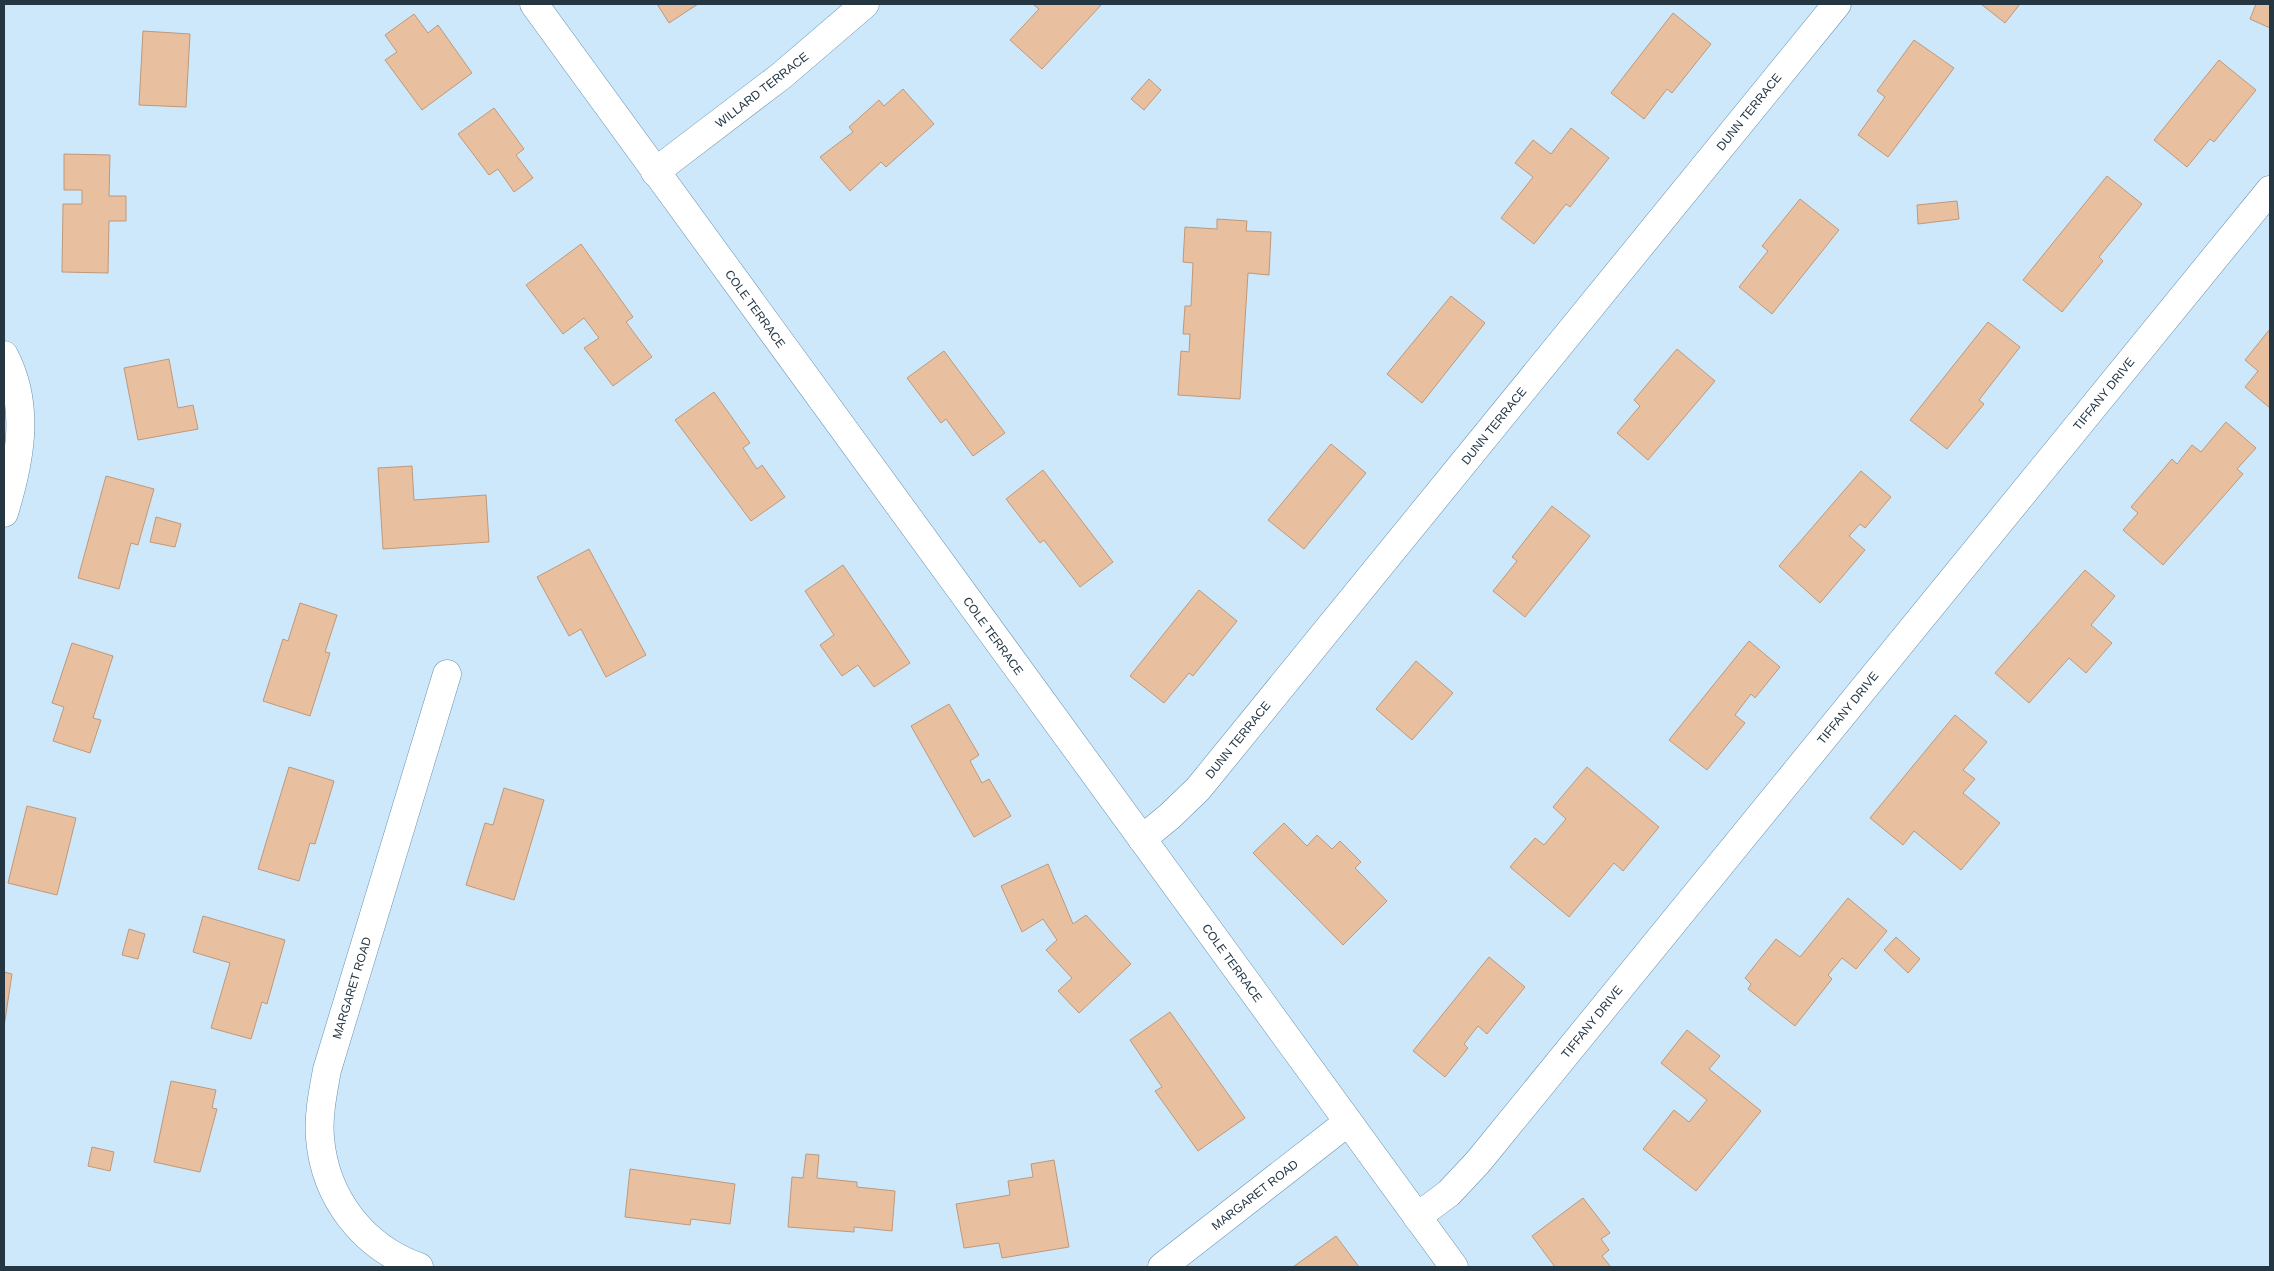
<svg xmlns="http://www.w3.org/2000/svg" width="2274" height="1271" font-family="Arial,sans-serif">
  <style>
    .building { fill: #e9c09f; stroke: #bf9879 }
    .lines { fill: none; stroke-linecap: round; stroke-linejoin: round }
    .minor-casing { stroke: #6891af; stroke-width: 29 }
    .minor { stroke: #fff; stroke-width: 28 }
    .labels { text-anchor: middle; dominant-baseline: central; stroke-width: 4; stroke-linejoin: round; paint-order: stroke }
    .street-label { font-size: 12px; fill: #253643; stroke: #fff }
  </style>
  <rect width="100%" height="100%" fill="#cee8fb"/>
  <g class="building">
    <path d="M657 4H698L669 23Z"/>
    <path d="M1035 4H1102L1042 69 1010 40 1039 9 1034 5Z"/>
    <path d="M1981 4H2020L2005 23Z"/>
    <path d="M2256 4H2270V28L2250 19Z"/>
    <path d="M1673 13 1711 44 1672 93 1667 89 1644 119 1611 93Z"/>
    <path d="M414 14 428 33 438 25 472 73 422 110 385 60 397 52 385 35Z"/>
    <path d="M143 31 190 34 186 107 139 105Z"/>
    <path d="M1914 40 1954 68 1888 157 1858 135 1885 97 1877 91Z"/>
    <path d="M2219 60 2256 90 2214 142 2210 139 2187 167 2154 140Z"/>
    <path d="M1149 79 1161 90 1144 110 1131 99Z"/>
    <path d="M903 89 934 124 886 167 881 162 850 191 820 157 853 132 849 127 879 100 884 106Z"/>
    <path d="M494 108 524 149 516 155 533 178 514 192 498 169 489 175 458 134Z"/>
    <path d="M1571 128 1609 158 1570 207 1566 204 1534 244 1501 218 1533 177 1515 163 1533 140 1551 154Z"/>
    <path d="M64 154 110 155 109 196H126V221H109L108 273 62 272 63 204H82V190H64Z"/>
    <path d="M2107 176 2142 204 2099 257 2103 261 2062 312 2023 280Z"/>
    <path d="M1800 199 1839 230 1772 314 1739 287 1768 251 1762 246Z"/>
    <path d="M1957 201 1959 219 1918 224 1917 205Z"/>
    <path d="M1217 219 1247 221 1246 231 1271 232 1269 275 1248 273 1240 399 1178 395 1181 351 1189 352 1190 334H1183L1185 306H1191L1193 263 1183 262 1185 227 1217 229Z"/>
    <path d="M581 244 633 317 626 322 652 357 613 386 584 348 599 338 584 318 563 334 526 285Z"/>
    <path d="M1451 296 1485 323 1422 403 1387 374Z"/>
    <path d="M1988 322 2020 347 1979 400 1984 404 1947 449 1910 420Z"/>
    <path d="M2270 329V408L2245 387 2258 371 2245 360Z"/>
    <path d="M1677 349 1715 381 1648 460 1617 433 1640 406 1634 400Z"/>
    <path d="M944 351 1005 433 973 456 946 419 941 423 907 378Z"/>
    <path d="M169 359 178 408 193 405 198 429 138 440 124 368Z"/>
    <path d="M714 392 750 443 743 448 757 469 762 465 785 497 751 521 675 420Z"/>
    <path d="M2226 422 2256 448 2237 469 2243 474 2163 565 2123 530 2138 513 2131 507 2172 459 2177 464 2192 445 2201 452Z"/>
    <path d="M1331 444 1366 473 1304 549 1268 520Z"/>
    <path d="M412 466 414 500 486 495 489 542 383 549 378 468Z"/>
    <path d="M1043 470 1113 562 1080 587 1044 540 1040 543 1006 499Z"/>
    <path d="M1861 471 1891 497 1865 528 1860 524 1849 536 1865 550 1820 603 1779 566Z"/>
    <path d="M106 476 154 489 138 545 131 543 119 589 78 578Z"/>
    <path d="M1552 506 1590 536 1525 617 1493 591 1517 561 1512 557Z"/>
    <path d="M156 517 181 524 175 547 150 542Z"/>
    <path d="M589 549 646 655 606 677 581 629 569 636 537 577Z"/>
    <path d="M843 565 910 663 874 687 858 665 842 676 820 645 834 635 805 591Z"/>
    <path d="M2085 570 2115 596 2091 625 2112 643 2086 673 2069 658 2029 703 1995 673Z"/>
    <path d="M1199 590 1237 621 1193 676 1189 673 1164 703 1130 676Z"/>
    <path d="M300 603 337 615 325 652 330 653 310 716 263 701 283 639 288 641Z"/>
    <path d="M1749 641 1780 667 1755 698 1751 694 1735 715 1745 723 1707 770 1669 740Z"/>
    <path d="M72 643 113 656 93 718 101 720 90 753 53 741 64 707 52 703Z"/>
    <path d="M1416 661 1453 693 1412 740 1376 709Z"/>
    <path d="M949 704 979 755 970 761 982 783 989 779 1011 816 974 837 911 726Z"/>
    <path d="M1955 715 1987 742 1963 770 1975 779 1963 793 2000 823 1961 870 1914 831 1903 845 1870 818Z"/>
    <path d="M289 767 334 781 315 844 310 843 299 881 258 869Z"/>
    <path d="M1587 767 1659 827 1623 871 1614 863 1569 917 1510 867 1535 838 1544 845 1566 819 1553 807Z"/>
    <path d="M504 788 544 800 514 900 466 885 485 823 493 825Z"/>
    <path d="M27 806 76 818 57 895 8 883Z"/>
    <path d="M1284 823 1307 846 1317 835 1332 849 1340 841 1361 862 1355 868 1387 901 1343 945 1253 853Z"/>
    <path d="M1048 864 1073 924 1086 915 1131 964 1079 1013 1058 991 1072 978 1046 950 1057 940 1043 919 1022 932 1001 886Z"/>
    <path d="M1848 898 1887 931 1856 969 1842 958 1828 975 1832 979 1795 1026 1748 989 1751 984 1745 978 1776 939 1800 957Z"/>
    <path d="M203 916 285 940 267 1004 262 1002 251 1039 211 1028 230 963 193 952Z"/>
    <path d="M129 929 145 934 138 959 122 955Z"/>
    <path d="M1896 937 1920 959 1908 973 1884 950Z"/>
    <path d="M1489 957 1525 987 1487 1034 1478 1026 1464 1044 1468 1048 1445 1077 1413 1051Z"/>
    <path d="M4 972 12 974 4 1027Z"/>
    <path d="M1170 1012 1245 1118 1198 1151 1155 1091 1162 1087 1130 1040Z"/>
    <path d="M1687 1030 1720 1056 1709 1069 1761 1111 1696 1191 1643 1149 1674 1110 1689 1122 1707 1100 1661 1063Z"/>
    <path d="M171 1081 216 1090 212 1108 217 1109 200 1172 154 1162Z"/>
    <path d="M92 1147 114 1152 110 1171 88 1166Z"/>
    <path d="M806 1154 819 1155 817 1178 857 1182V1187L895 1191 892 1231 854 1227V1232L788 1227 792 1177 803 1178Z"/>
    <path d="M1054 1160 1069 1247 1002 1258 999 1243 964 1248 956 1204 1010 1195 1008 1181 1033 1177 1031 1164Z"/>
    <path d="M630 1169 735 1184 730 1224 691 1219 690 1225 625 1217Z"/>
    <path d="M1583 1198 1610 1233 1601 1239 1609 1250 1602 1256 1611 1267H1555L1532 1236Z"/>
    <path d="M1336 1236 1359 1267H1293Z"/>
  </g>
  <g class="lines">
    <g class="minor-casing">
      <g id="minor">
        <path d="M534 4 1454 1267"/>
        <path d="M655 172 781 76 865 4"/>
        <path d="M4 355C31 406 20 461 4 513"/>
        <path d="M1142 839 1170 816 1198 789 1837 4"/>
        <path d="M1417 1217 1449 1193 1478 1162 2270 190"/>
        <path d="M419 1267C363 1247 325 1198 320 1138 318 1116 323 1092 327 1070L447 674"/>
        <path d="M1162 1267 1348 1122"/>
      </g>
    </g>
    <use href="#minor" class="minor"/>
  </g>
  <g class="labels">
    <g class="street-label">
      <text transform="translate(762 90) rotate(-38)">WILLARD TERRACE</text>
      <text transform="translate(1749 112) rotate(-51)">DUNN TERRACE</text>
      <text transform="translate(755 309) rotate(54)">COLE TERRACE</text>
      <text transform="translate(2104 394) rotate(-51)">TIFFANY DRIVE</text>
      <text transform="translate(1494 426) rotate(-51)">DUNN TERRACE</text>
      <text transform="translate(993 636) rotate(54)">COLE TERRACE</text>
      <text transform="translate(1848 708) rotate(-51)">TIFFANY DRIVE</text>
      <text transform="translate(1238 740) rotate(-51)">DUNN TERRACE</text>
      <text transform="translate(1232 963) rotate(54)">COLE TERRACE</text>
      <text transform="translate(352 988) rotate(-73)">MARGARET ROAD</text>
      <text transform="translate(1592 1022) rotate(-51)">TIFFANY DRIVE</text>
      <text transform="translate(1255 1195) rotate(-38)">MARGARET ROAD</text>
    </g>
  </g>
  <rect width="2274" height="1271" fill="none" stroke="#253643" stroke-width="10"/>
</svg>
